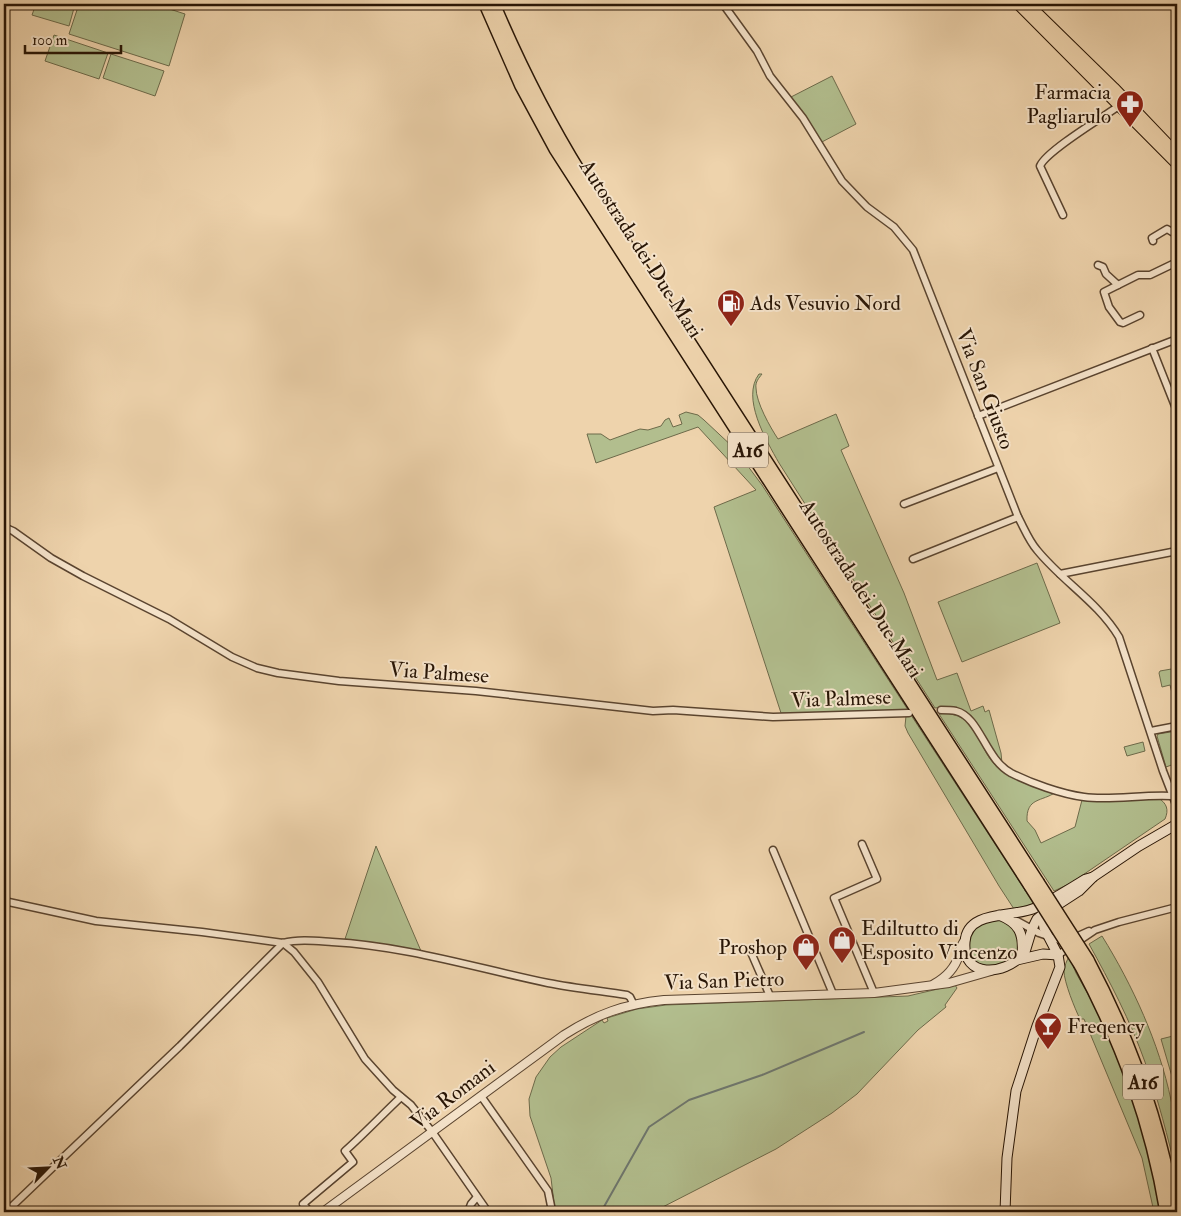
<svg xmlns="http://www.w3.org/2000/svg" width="1181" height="1216" font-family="'IM FELL Double Pica',serif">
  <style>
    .green { fill: #b2be8e; stroke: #6d6a4a }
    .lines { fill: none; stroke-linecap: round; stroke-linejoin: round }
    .stream { stroke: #6e766d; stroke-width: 2 }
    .minor-casing { stroke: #5a442f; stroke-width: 9 }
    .tertiary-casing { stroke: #5a442f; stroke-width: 10 }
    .secondary-casing { stroke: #281505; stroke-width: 11 }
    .primary-casing { stroke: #281505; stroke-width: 12 }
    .motorway-casing { stroke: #281505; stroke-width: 14 }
    .minor { stroke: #f4e2c9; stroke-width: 6 }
    .tertiary { stroke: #f4e2c9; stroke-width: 8 }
    .secondary { stroke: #f4e2c9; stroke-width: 9 }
    .primary { stroke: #eed3ac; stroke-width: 10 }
    .motorway { stroke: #eed3ac; stroke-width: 11 }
    .motorway-bridge-casing { stroke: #281505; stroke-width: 14; stroke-linecap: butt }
    .motorway-bridge { stroke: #eed3ac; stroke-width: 11 }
    .labels { text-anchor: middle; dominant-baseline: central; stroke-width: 4; stroke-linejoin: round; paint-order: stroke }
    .shield { fill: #f4e2c9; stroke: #655240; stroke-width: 1 }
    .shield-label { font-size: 20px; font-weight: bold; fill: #281505 }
    .poi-label { font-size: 21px; fill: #281505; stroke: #f4e2c9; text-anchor: start }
    .street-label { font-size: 21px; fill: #281505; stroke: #f4e2c9 }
  </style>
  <rect width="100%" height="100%" fill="#eed3ac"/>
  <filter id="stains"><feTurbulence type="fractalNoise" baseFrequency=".004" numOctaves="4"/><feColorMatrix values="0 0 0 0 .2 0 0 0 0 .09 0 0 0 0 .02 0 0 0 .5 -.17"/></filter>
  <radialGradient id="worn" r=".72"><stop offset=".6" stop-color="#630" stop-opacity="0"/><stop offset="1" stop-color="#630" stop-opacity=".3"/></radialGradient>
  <g class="green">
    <path d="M36 4H60L74 8 69 26 32 15Z"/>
    <path d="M79 4H154L185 14 169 66 69 34Z"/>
    <path d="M54 35 108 53 99 79 45 61Z"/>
    <path d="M111 54 164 71 155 96 103 78Z"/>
    <path d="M832 76 856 124 820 143 791 97Z"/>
    <path d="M759 374H762C759 378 755 382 756 388 756 402 770 427 778 439L836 414 849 446 841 450 904 593 937 680 957 673 971 711 983 706 985 712 989 710 1001 753 1002 763 970 715C959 707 948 706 935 708L779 463C766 440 741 398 759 374Z"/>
    <path d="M686 412 698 415 704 420 735 449 762 485 908 710 833 714 781 713 714 507 756 490 698 427 596 463 587 434H601L610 440 640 429 648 430 661 426 665 420 669 418 673 427 682 424 679 415Z"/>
    <path d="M1037 563 1060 623 962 662 938 602Z"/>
    <path d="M1177 668V713L1170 685 1162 687 1159 673 1160 671Z"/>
    <path d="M946 713C982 718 976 749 999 769 1014 781 1038 785 1056 792 1042 802 1026 797 1027 821L1035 830 1041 843 1075 827 1082 800 1158 798C1167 803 1169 810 1165 819L1071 883 1054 891 939 714Z"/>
    <path d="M911 715 1034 904 1014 909 999 886 908 733 905 726 906 716Z"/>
    <path d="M1177 731V763L1166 767 1157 736 1158 734Z"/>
    <path d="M1143 742 1145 751 1127 756 1124 747Z"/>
    <path d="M376 846 421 951 345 939Z"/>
    <path d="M996 920C1035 923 1023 977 974 964L967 944C972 929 980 922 996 920Z"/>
    <path d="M1102 936C1133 986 1159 1043 1171 1100 1173 1110 1176 1120 1177 1130 1179 1145 1177 1161 1177 1176 1168 1137 1158 1099 1145 1062 1130 1020 1110 982 1089 944Z"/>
    <path d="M1069 956 1076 973 1102 1019 1125 1074 1149 1151 1161 1212H1154L1142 1158 1084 1019H1080C1075 1009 1064 982 1064 971 1064 966 1067 961 1069 956Z"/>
    <path d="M955 985 957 988 945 1005 946 1007 918 1030 857 1094 832 1113 776 1149 653 1212H555L551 1178 530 1116 529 1099 536 1077 550 1057 561 1047 602 1020 604 1023 608 1021 607 1018 637 1009 666 1005 908 996Z"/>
    <path d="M1177 1035V1079L1173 1080 1161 1039Z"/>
  </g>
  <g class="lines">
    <path class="stream" d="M601 1212 649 1127 689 1100 762 1075 864 1032"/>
    <g class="minor-casing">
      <g id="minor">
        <path d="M723 4 757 51 770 76 803 118 842 181 867 207 894 227 913 250 1018 517C1024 528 1029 541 1037 550 1063 582 1098 602 1119 637L1163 771 1177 807"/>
        <path d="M1063 215 1040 166C1046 151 1103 117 1119 106"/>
        <path d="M1153 241 1152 238 1167 229 1177 235"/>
        <path d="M1098 265 1103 267 1106 274 1118 285"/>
        <path d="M1140 315 1123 323 1120 322 1109 307 1104 292 1138 275H1150L1177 262"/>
        <path d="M1152 348 1177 411"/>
        <path d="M978 416 1177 339"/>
        <path d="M904 504 998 468"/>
        <path d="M4 527 13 531 51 558 83 576 169 619 232 657 257 668 278 673 339 681 476 691 653 711 673 710 773 717 909 713"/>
        <path d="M913 559 1018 517"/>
        <path d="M1060 574 1177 551"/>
        <path d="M941 710C946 710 951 710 956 711 980 717 985 759 1011 773 1031 783 1061 794 1084 797 1110 801 1144 794 1172 796"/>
        <path d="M1151 731 1177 726"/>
        <path d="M862 844 877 879 834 898 874 993"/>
        <path d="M773 850 833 994"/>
        <path d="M4 901 96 921 202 932 283 943C299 939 316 941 332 942 406 946 476 968 548 983 574 988 601 991 627 995L630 997 634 1005"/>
        <path d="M1012 921H1017L1039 933 1062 941H1067L1089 931"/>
        <path d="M283 943 294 952 318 982 365 1059 393 1090 411 1105 433 1133 488 1212"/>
        <path d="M750 950 770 996"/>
        <path d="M1058 955 1095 930 1119 922 1177 907"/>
        <path d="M481 1096 548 1191 552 1211 550 1212"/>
        <path d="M6 1212 180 1046 283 943"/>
        <path d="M310 1212 303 1204 353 1162 345 1151C364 1134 382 1115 401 1097"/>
        <path d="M468 1212 471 1204 477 1197"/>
      </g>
    </g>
    <g class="tertiary-casing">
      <g id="tertiary">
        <path d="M934 984C945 978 955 968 959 955 960 949 961 945 965 940"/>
        <path d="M323 1212 564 1035C597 1014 625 1004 664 1000L874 993 949 983 991 971"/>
      </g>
    </g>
    <g class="secondary-casing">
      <g id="secondary">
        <path d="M999 915C1019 923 1024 933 1022 955 1005 975 962 979 965 942 967 909 1014 918 1035 908 1053 900 1069 889 1086 879L1093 877"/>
        <path d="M1025 952 1032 929 1037 919 1042 915 1079 891 1093 877 1139 846 1177 824"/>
        <path d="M1017 960 1043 954 1058 955"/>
        <path d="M1005 1212 1007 1158 1016 1091 1037 1026 1060 967 1058 955 1044 928 1042 915"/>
      </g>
    </g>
    <g class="primary-casing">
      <g id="primary">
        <path d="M1018 4 1177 164"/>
        <path d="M1028 4 1114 88 1177 154"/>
      </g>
    </g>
    <g class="motorway-casing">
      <g id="motorway">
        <path d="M485 4 521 86 555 149 1030 886"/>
        <path d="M494 4C519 63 547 119 581 174L1038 882"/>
        <path d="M1088 960C1131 1041 1160 1122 1175 1212"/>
        <path d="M1080 965C1123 1045 1151 1123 1166 1212"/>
      </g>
    </g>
    <use href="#minor" class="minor"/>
    <use href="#tertiary" class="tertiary"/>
    <use href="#secondary" class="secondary"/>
    <use href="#primary" class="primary"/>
    <use href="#motorway" class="motorway"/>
    <g class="motorway-bridge-casing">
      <g id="motorway-bridge">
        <path d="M1038 882 1088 960"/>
        <path d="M1030 886 1080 965"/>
      </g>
    </g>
    <use href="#motorway-bridge" class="motorway-bridge"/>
  </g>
  <defs>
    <g id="pharmacy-pin" transform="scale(1.4375)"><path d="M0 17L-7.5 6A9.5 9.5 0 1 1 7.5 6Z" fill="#8f2418" stroke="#f4e2c9"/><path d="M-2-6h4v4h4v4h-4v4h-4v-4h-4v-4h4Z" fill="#fff"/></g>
    <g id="fuel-pin" transform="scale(1.4375)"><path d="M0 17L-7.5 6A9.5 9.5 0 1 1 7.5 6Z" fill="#8f2418" stroke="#f4e2c9"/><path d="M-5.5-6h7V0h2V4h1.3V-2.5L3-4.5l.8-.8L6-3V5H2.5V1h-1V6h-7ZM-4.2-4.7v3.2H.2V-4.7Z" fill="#fff"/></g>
    <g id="shop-pin" transform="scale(1.4375)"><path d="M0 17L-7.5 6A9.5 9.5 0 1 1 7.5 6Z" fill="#8f2418" stroke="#f4e2c9"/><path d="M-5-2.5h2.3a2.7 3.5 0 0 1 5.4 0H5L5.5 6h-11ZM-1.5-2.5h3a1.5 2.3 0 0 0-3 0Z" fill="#fff"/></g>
    <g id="bar-pin" transform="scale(1.4375)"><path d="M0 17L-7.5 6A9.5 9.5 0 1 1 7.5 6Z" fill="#8f2418" stroke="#f4e2c9"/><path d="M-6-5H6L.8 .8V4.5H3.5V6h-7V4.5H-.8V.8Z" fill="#fff"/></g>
  </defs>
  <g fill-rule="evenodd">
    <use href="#pharmacy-pin" x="1130" y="104"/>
    <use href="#fuel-pin" x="731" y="303"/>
    <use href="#shop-pin" x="842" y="940"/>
    <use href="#shop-pin" x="806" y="947"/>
    <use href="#bar-pin" x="1048" y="1026"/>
  </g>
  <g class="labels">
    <g class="shield">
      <rect x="728" y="432.5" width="40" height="35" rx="4"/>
      <rect x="1123" y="1064.5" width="40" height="35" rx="4"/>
    </g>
    <g class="shield-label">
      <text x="748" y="450">A16</text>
      <text x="1143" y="1082">A16</text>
    </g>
    <g class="poi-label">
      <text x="1111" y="92" text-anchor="end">Farmacia<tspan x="1111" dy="24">Pagliarulo</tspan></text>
      <text x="750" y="303">Ads Vesuvio Nord</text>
      <text x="861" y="928">Ediltutto di<tspan x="861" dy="24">Esposito Vincenzo</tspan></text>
      <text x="787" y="947" text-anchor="end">Proshop</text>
      <text x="1067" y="1026">Freqency</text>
    </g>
    <g class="street-label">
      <text transform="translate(641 249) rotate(57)">Autostrada dei Due Mari</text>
      <text transform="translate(985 389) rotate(69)">Via San Giusto</text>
      <text transform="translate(861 589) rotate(57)">Autostrada dei Due Mari</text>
      <text transform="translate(439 673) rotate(4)">Via Palmese</text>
      <text transform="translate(841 699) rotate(-2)">Via Palmese</text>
      <text transform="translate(724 981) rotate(-2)">Via San Pietro</text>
      <text transform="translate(453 1095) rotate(-37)">Via Romani</text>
    </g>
  </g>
  <rect width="1181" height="1216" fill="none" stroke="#eed3ac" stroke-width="20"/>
  <rect x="5" y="5" width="1171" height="1206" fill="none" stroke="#281505" stroke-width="2.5"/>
  <rect x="10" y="10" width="1161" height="1196" fill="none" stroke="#281505"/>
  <g transform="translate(48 1168) rotate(66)" stroke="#f4e2c9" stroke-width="4" paint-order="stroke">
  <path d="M0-4L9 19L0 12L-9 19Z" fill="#281505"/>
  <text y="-8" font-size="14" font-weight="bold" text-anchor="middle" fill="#281505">N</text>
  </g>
  <path d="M25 45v8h96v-8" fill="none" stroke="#281505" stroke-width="2.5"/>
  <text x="32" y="45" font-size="15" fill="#281505" stroke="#f4e2c9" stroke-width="4" paint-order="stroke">100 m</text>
  <rect width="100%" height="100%" filter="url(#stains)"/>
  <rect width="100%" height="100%" fill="url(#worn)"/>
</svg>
